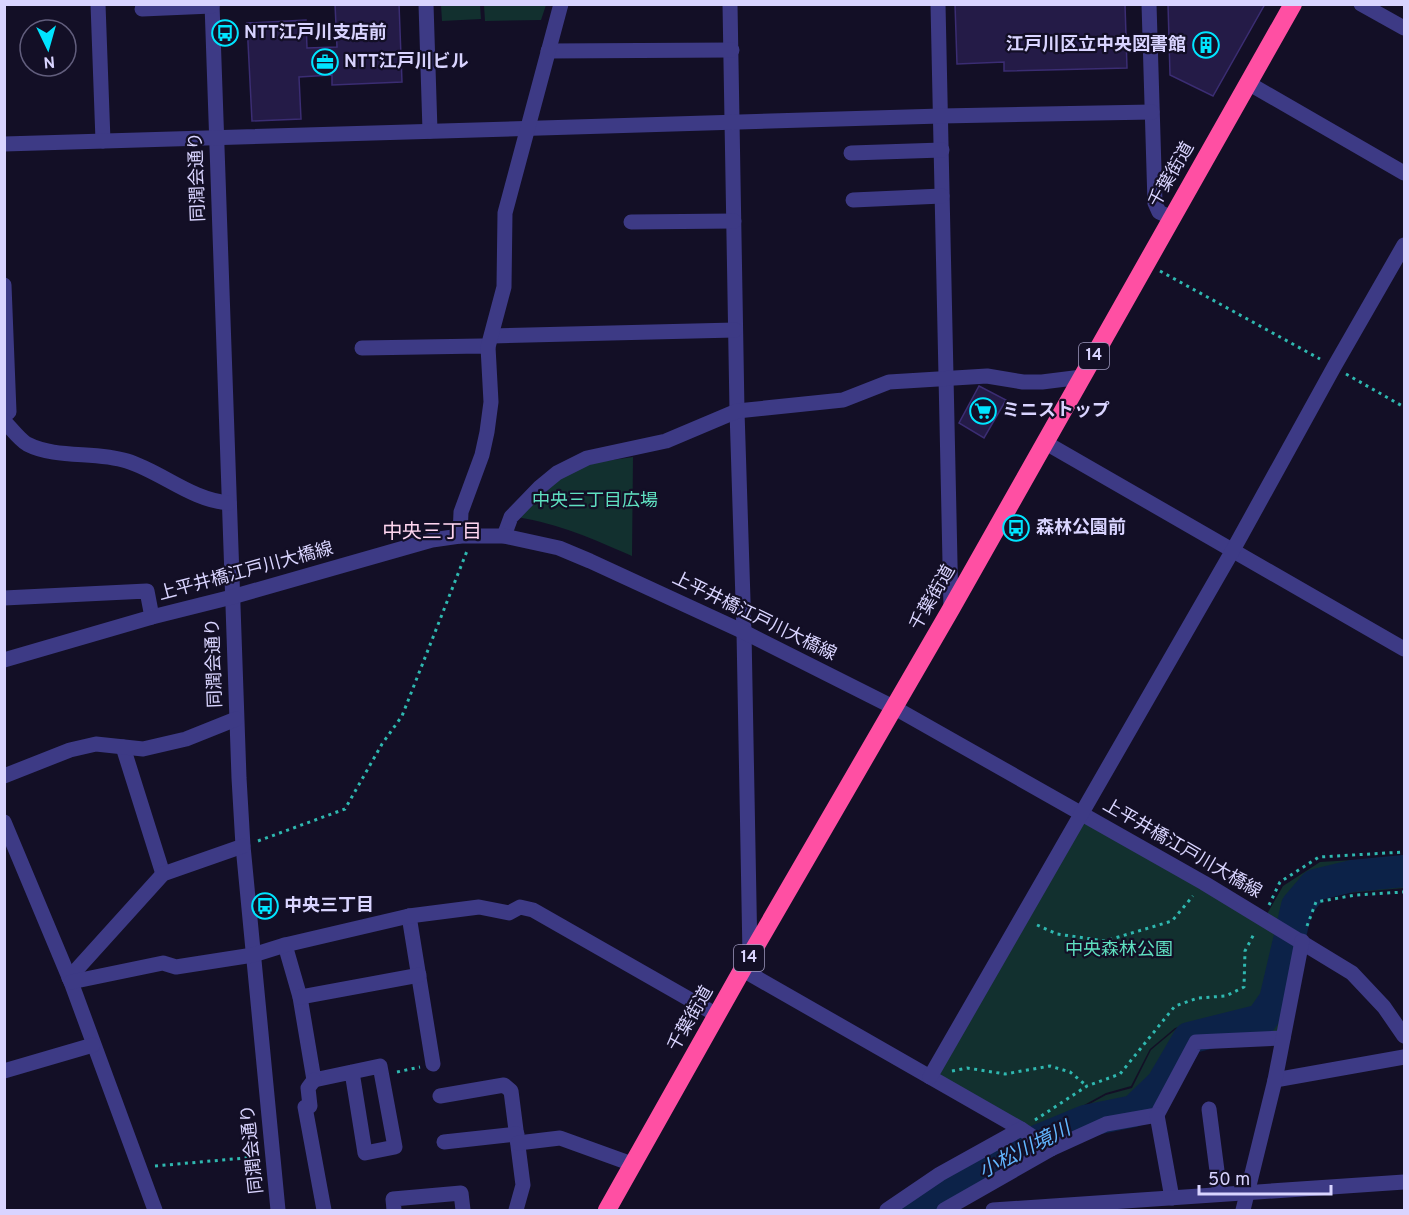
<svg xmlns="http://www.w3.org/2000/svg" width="1409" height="1215" font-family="Overpass,'Noto Sans JP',sans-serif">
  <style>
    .green { fill: #12302f }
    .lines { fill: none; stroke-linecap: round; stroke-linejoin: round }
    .river { stroke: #0c2248; stroke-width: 32 }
    .building { fill: #241b47; stroke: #3b2d73; stroke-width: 1.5 }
    .path { stroke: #2fb8b0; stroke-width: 3; stroke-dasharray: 3 4.5; stroke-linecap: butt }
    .minor { stroke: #3d3a85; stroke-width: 15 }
    .highway { stroke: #ff4fa3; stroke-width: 18 }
    .labels { text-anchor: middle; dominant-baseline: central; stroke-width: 4.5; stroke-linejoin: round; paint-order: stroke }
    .shield { fill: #130f26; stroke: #9e99be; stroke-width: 1.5 }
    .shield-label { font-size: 16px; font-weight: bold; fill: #d9d4ff }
    .poi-label { font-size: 18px; font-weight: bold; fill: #d9d4ff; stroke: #130f26; text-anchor: start }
    .street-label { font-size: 18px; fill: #d9d4ff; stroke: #130f26 }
    .park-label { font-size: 18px; fill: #5fe0c0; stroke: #130f26 }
    .neighbourhood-label { font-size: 20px; fill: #ffd6f0; stroke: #130f26 }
    .water-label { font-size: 20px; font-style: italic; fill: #62b6ff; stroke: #130f26 }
  </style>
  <rect width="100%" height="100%" fill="#130f26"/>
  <g class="green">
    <path d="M441 5H480L481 19 442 21Z"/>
    <path d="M484 5V4L546 5 541 20 485 21Z"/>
    <path d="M633 457 632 556C593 539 560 524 517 517L559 477 592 463Z"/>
    <path d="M1081 820 1263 921 1283 886 1320 862 1404 857V888L1314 896 1298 930 1280 1035 1195 1041 1155 1113 1052 1146 1035 1134 1106 1095 1132 1088 1151 1050 1176 1029 1248 1008 1175 1028 1150 1049 1131 1086 1106 1093 1033 1133 937 1077Z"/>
    <path d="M1020 1133 1045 1149 938 1210H879L890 1202Z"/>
  </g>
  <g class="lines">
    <path class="river" d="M912 1210 1039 1140 1085 1121 1134 1111 1162 1084 1189 1038 1261 1020 1275 1000 1297 906 1315 885 1352 876 1404 871"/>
  </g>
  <g class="building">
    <path d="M335 4H399L402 82 332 85V75L299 77 301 119 252 121 247 23 306 20 307 48 337 47Z"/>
    <path d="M955 4H1125L1127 68 1004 71V62L957 64Z"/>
    <path d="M1168 4H1265L1213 96 1170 75Z"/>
    <path d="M979 386 1006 400 984 438 959 423Z"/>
  </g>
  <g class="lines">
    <g class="path">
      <path d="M1160 271 1320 359"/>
      <path d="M1346 374 1404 407"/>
      <path d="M258 841 345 809 382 744 402 716 467 551"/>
      <path d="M1269 905 1280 882 1319 857 1404 852"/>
      <path d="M1037 925 1057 934 1105 941 1172 921 1193 896"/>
      <path d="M1307 926 1316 902 1356 895 1404 892"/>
      <path d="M952 1071 967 1068 1005 1074 1050 1066 1070 1072 1087 1086"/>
      <path d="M397 1072 420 1067"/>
      <path d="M1035 1120 1087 1086 1120 1074 1175 1006 1198 998 1226 996 1244 987 1245 951 1255 932"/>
      <path d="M155 1166 256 1157"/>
    </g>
    <g class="minor">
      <path d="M98 4 103 141"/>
      <path d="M212 4 239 778 243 846 278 1210"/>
      <path d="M426 4 430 131"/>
      <path d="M730 4 737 411 744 632 750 956"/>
      <path d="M938 4 951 609"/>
      <path d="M1149 4 1155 203 1159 212 1172 218"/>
      <path d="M1361 4 1404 28"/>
      <path d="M142 9 212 6"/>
      <path d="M548 51 732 50"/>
      <path d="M1248 83 1404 173"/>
      <path d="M4 144 941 116 1152 112"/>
      <path d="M851 153 942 150"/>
      <path d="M853 200 942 196"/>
      <path d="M631 222 734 221"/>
      <path d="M4 285 9 412 4 416"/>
      <path d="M492 336 735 330"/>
      <path d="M362 348 481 346 488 347"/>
      <path d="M4 421C11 428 19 439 27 444 56 459 95 451 127 461 162 472 191 500 229 503"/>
      <path d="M1046 443 1404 649"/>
      <path d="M460 536 461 512 482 455 487 432 491 402 488 347 504 287 505 213 561 4"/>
      <path d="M504 536 511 517 540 487 557 473 587 458 666 441 737 411 843 400 889 382 987 376 1023 382H1042L1082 377"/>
      <path d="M4 598 147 591 152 617"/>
      <path d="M4 660 152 617 232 597 432 540 460 536H504L559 548 590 561 744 632 895 708 1204 883 1352 973 1384 1007 1404 1036"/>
      <path d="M123 747 163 874"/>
      <path d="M4 776 70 750 96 744 143 749 186 739 236 719"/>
      <path d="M4 822 71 982 155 1210"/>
      <path d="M409 916 433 1064"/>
      <path d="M285 945 300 997 314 1080 380 1066 395 1147 365 1153 352 1072"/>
      <path d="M743 970 1021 1129 1051 1149 1106 1124 1157 1115 1196 1042 1283 1038"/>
      <path d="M69 978 163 874 243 846"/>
      <path d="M71 982 163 963 176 967 253 955 285 945 409 916 479 907 509 913 520 907 533 910 717 1015"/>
      <path d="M300 997 419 975"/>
      <path d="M4 1071 93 1045"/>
      <path d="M930 1077 1233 550 1334 367 1404 245"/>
      <path d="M314 1080 308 1088 310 1106 305 1107 324 1210"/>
      <path d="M1275 1080 1404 1057"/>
      <path d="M440 1096 504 1085 511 1091 523 1185 516 1210"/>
      <path d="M1209 1109 1220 1194"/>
      <path d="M1157 1115 1172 1198"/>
      <path d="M444 1142 517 1134"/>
      <path d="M518 1143 560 1138 632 1164"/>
      <path d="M394 1210 393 1199 461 1193 463 1210"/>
      <path d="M887 1210 940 1174 1021 1129"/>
      <path d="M944 1210 1051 1149"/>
      <path d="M993 1210 1404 1182"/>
      <path d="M1243 1210 1275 1080 1302 941"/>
    </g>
    <path class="highway" d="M607 1210 750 956 951 609 1293 4"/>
  </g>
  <defs>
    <g id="bus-ring" transform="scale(1.35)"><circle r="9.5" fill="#130f26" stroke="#00e5ff" stroke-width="1.5"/><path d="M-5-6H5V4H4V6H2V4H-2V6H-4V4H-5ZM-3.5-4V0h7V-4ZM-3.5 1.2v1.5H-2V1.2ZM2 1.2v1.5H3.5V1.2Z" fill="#00e5ff"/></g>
    <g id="building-ring" transform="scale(1.35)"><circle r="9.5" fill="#130f26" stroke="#00e5ff" stroke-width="1.5"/><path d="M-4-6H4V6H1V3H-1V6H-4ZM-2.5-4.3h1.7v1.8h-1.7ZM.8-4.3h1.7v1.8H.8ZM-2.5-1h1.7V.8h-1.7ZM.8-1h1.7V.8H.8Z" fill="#00e5ff"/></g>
    <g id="office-ring" transform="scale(1.35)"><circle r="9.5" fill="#130f26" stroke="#00e5ff" stroke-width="1.5"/><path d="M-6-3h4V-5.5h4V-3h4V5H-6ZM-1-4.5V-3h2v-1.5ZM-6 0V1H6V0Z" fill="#00e5ff"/></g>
    <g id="supermarket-ring" transform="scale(1.35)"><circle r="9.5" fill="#130f26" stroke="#00e5ff" stroke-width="1.5"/><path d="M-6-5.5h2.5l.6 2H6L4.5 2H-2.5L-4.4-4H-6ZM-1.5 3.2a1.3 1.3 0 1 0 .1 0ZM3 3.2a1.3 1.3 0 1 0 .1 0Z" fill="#00e5ff"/></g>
  </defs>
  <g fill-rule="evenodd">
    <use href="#bus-ring" x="225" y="33"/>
    <use href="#building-ring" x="1206" y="45"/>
    <use href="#office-ring" x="325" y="62"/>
    <use href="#supermarket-ring" x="983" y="411"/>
    <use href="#bus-ring" x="1016" y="528"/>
    <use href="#bus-ring" x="265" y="906"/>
  </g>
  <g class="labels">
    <g class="shield">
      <rect x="1079" y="343" width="30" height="26" rx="4.5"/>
      <rect x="734" y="945" width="30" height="26" rx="4.5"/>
    </g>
    <g class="shield-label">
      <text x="1094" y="356">14</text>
      <text x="749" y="958">14</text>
    </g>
    <g class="poi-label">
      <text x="244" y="33">NTT江戸川支店前</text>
      <text x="1186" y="45" text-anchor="end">江戸川区立中央図書館</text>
      <text x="344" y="62">NTT江戸川ビル</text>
      <text x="1002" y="411">ミニストップ</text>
      <text x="1036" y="528">森林公園前</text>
      <text x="284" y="906">中央三丁目</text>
    </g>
    <g class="street-label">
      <text transform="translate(1172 175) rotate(-60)">千葉街道</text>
      <text transform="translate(198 177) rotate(-92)">同潤会通り</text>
      <text transform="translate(246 572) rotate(-15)">上平井橋江戸川大橋線</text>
      <text transform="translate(933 598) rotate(-60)">千葉街道</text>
      <text transform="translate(754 617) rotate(26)">上平井橋江戸川大橋線</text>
      <text transform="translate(215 663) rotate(-92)">同潤会通り</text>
      <text transform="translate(1182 849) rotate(30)">上平井橋江戸川大橋線</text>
      <text transform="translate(691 1019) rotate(-60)">千葉街道</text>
      <text transform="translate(253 1149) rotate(-96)">同潤会通り</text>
    </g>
    <g class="park-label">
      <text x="595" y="501">中央三丁目広場</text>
      <text x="1119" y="950">中央森林公園</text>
    </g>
    <g class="neighbourhood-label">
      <text x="432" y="533">中央三丁目</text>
    </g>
    <g class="water-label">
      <text transform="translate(1025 1151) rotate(-27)">小松川境川</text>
    </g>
  </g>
  <rect width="1409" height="1215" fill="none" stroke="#d9d4ff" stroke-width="12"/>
  <g transform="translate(48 48) rotate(175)"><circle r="28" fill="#130f26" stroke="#625e7d" stroke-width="1.5"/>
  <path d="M0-4.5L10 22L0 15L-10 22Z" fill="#00e5ff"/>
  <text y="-9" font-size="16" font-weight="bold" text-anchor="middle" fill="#d9d4ff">N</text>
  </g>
  <path d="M1199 1185v9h132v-9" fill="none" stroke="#d9d4ff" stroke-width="3"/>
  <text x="1208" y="1185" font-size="18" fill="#d9d4ff" stroke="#130f26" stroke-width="4.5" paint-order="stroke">50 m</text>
</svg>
